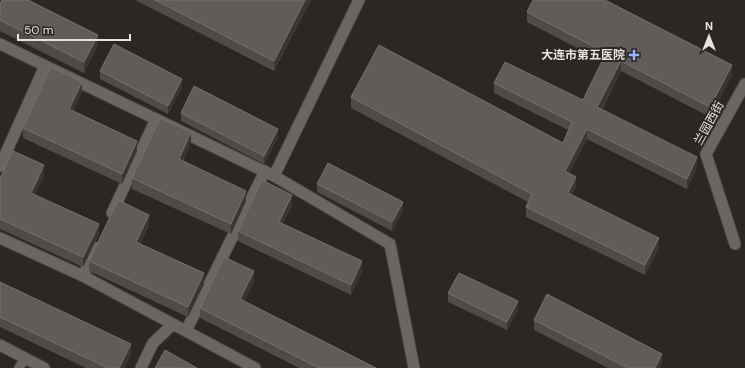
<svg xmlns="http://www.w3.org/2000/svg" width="745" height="368" font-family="'DM Sans','Noto Sans SC',sans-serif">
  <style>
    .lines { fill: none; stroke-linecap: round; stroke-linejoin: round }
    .service-casing { stroke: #464340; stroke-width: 11 }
    .minor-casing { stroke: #464340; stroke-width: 13 }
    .service { stroke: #6a6663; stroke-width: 9 }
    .minor { stroke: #6a6663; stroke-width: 11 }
    .wall { fill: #4f4b49 }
    .shaded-wall { fill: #3a3633 }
    .building { fill: #605c59; stroke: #75716e }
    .poi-dot { fill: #99b5fd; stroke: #2a2724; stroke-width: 1.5 }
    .labels { text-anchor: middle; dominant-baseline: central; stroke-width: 4; stroke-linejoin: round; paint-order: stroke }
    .poi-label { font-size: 12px; font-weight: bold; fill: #e6e3e2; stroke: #2a2724; text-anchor: end }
    .street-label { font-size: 12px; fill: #e6e3e2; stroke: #2a2724 }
  </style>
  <rect width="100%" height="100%" fill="#2a2724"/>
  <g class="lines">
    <g class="service-casing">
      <path id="service" d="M19 368 25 358"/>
    </g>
    <g class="minor-casing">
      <g id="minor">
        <path d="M0 44 274 176 390 244 414 368"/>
        <path d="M0 166 45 66"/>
        <path d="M274 176 359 0"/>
        <path d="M112 213 156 119"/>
        <path d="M0 238 83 276 255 368"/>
        <path d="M735 244 706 154 745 84"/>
        <path d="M83 276 96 248"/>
        <path d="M186 331 265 171"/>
        <path d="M0 345 44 368"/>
        <path d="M141 368 153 343 172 325"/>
      </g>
    </g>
    <use href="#service" class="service"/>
    <use href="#minor" class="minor"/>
  </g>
  <g class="wall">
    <path d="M135 0H311L274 71Z"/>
    <path d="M0 4 98 45 84 73 0 31Z"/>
    <path d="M527 12 732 75 710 117 621 71 602 110 697 168 687 189 587 139 569 173 576 187 572 195 659 248 645 275 526 217V207L528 202 351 108V97L563 143 568 130 494 93V83L583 100 602 61 527 22Z"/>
    <path d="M100 71 182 87 168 114 100 79Z"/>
    <path d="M82 92 73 111 137 151 122 184 23 138V128Z"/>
    <path d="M181 113 278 137 264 164 181 121Z"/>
    <path d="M191 142 183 161 246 201 231 234 132 189V178Z"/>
    <path d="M44 175 35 194 99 234 83 267 0 229V178Z"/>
    <path d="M317 184 403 210 392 231 317 192Z"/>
    <path d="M292 205 283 224 362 272 351 295 238 241V231Z"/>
    <path d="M149 225 140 244 204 284 188 317 89 271V261Z"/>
    <path d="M0 282 131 354 124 368H86L0 327Z"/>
    <path d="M254 282 244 301 376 368H299L200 318V308Z"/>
    <path d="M448 293 518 310 507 330 448 302Z"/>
    <path d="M534 320 662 364 660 368H608L534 330Z"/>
  </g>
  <g class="shaded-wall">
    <path d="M305 0H311L274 71V61Z"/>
    <path d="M98 35V45L84 73V62Z"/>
    <path d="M621 61V71L597 118V107Z"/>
    <path d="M732 65V75L710 117V107Z"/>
    <path d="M182 79V87L168 114V106Z"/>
    <path d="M82 82V92L69 119V109Z"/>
    <path d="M278 129V137L264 164V156Z"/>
    <path d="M587 129V139L565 182V171Z"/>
    <path d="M191 132V142L179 169V159Z"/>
    <path d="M137 141V151L122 184V174Z"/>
    <path d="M697 157V168L687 189V179Z"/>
    <path d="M44 165V175L31 203V193Z"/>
    <path d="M576 177V187L568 203V193Z"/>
    <path d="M246 191V201L231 234V224Z"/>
    <path d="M292 195V205L279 232V222Z"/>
    <path d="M403 202V210L392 231V222Z"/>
    <path d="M149 215V225L136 252V242Z"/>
    <path d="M99 224V234L83 267V257Z"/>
    <path d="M659 238V248L645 275V265Z"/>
    <path d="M362 261V272L351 295V285Z"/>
    <path d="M254 271V282L240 309V299Z"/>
    <path d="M204 273V284L188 317V307Z"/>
    <path d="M518 301V310L507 330V322Z"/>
    <path d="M131 344V354L124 368H119Z"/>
    <path d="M662 354V364L660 368H655Z"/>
  </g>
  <g class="building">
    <path d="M2 0H28L98 35 84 62 0 20V4Z"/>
    <path d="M155 0H305L274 61Z"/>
    <path d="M533 0H605L732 65 710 107 621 61 597 107 697 157 687 179 587 129 565 171 576 177 568 193 659 238 645 265 526 207 532 194 351 97 379 45 563 143 572 122 494 83 505 62 583 100 606 53 527 12Z"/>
    <path d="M114 44 182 79 168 106 100 71Z"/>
    <path d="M51 67 82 82 69 109 137 141 122 174 23 128Z"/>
    <path d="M194 86 278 129 264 156 181 113Z"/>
    <path d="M160 118 191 132 179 159 246 191 231 224 132 178Z"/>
    <path d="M13 151 44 165 31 193 99 224 83 257 0 219V178Z"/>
    <path d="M328 163 403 202 392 222 317 184Z"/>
    <path d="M262 180 292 195 279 222 362 261 351 285 238 231Z"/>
    <path d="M118 200 149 215 136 242 204 273 188 307 89 261Z"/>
    <path d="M224 257 254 271 240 299 376 368H319L200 308Z"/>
    <path d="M459 273 518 301 507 322 448 293Z"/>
    <path d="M0 282 131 344 119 368H108L0 317Z"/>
    <path d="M547 294 662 354 655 368H628L534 320Z"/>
    <path d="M165 350 197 368H155Z"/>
  </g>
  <path class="poi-dot" d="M632 49h4v4h4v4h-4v4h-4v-4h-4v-4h4z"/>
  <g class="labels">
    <g class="poi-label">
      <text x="625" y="55">大连市第五医院</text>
    </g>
    <g class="street-label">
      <text transform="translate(709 123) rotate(-61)">兰园西街</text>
    </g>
  </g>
  <g transform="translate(709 36)" stroke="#2a2724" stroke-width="3" paint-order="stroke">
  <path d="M0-3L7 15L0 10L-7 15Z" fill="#e6e3e2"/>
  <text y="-6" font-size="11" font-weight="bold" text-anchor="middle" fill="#e6e3e2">N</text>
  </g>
  <path d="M18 34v6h112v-6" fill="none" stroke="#e6e3e2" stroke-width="2"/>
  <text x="24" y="34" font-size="12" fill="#e6e3e2" stroke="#2a2724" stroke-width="3" paint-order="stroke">50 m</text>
</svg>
